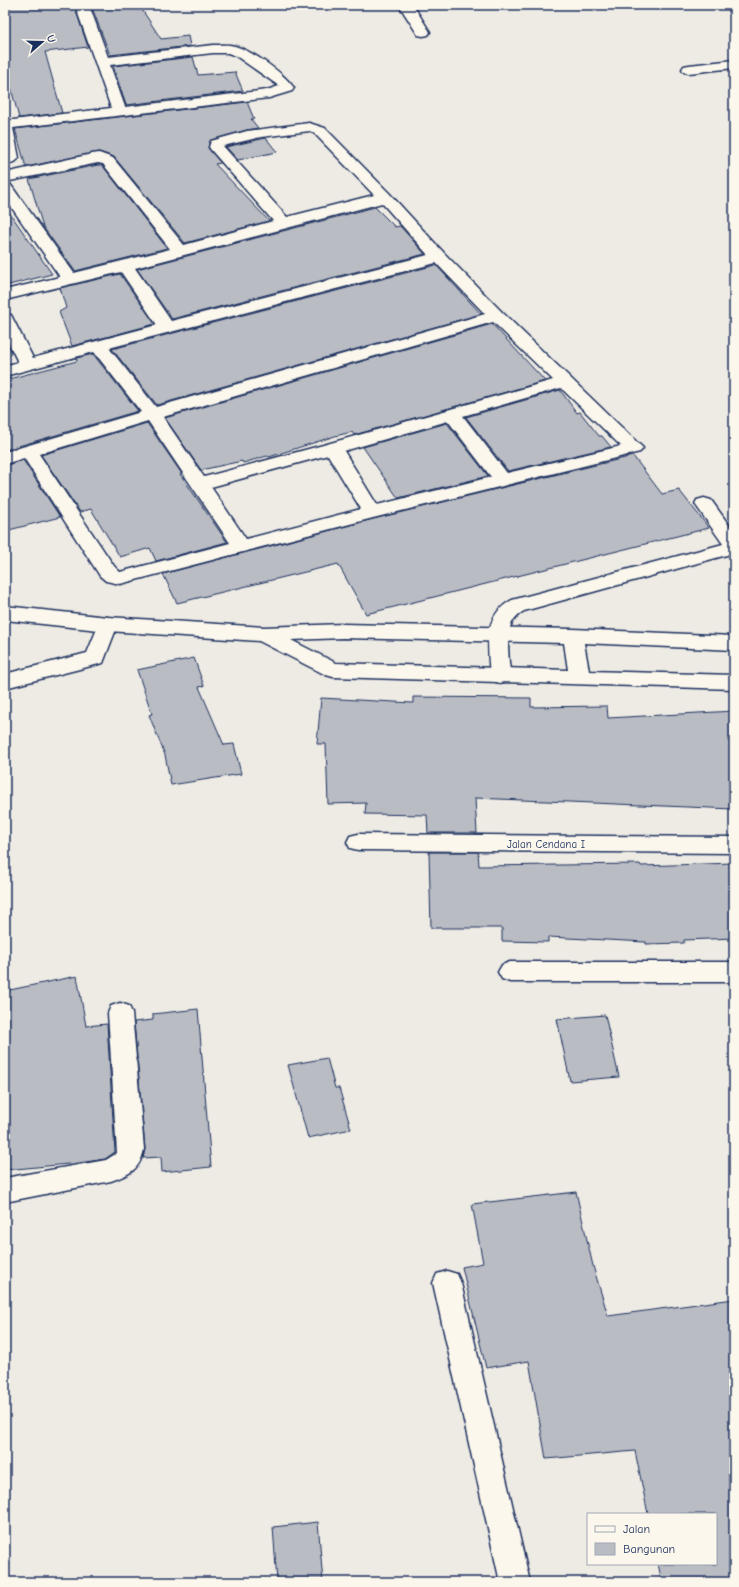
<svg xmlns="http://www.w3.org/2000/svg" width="739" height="1587" font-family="'Comic Neue',sans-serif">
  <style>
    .building { fill: #b9bcc3; stroke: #1b2f5e }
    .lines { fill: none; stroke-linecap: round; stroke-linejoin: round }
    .minor-casing { stroke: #1b2f5e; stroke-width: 3 }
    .tertiary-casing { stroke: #1b2f5e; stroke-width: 3 }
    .minor { fill: #fbf7ec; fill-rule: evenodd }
    .tertiary { fill: #fbf7ec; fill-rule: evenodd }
    .labels { text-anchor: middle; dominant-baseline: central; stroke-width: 4; stroke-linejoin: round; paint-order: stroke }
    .street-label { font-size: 11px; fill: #1b2f5e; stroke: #fbf7ec }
  </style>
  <rect width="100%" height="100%" fill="#eeebe4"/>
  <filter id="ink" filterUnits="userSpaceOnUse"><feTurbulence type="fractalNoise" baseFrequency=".025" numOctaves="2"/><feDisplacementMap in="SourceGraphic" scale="8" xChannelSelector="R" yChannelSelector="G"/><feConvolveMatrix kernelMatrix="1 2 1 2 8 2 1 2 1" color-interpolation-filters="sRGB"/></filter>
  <g filter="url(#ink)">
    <g class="building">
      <path d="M5 5H74L88 47 45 52 62 113 19 118 5 66Z"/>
      <path d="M91 5H139L161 39 188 36 190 46 110 55Z"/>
      <path d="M193 57 198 75 235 72 243 91 126 105 113 66Z"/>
      <path d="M247 102 254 119H251L258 128 247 130 211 140 208 148 221 163 215 164 269 221 185 243 114 157 99 152 26 167 15 129Z"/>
      <path d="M266 138 277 152 238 160 226 147Z"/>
      <path d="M98 165H102L167 248 75 271 43 227 29 179Z"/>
      <path d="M5 206 52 274 5 286Z"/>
      <path d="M375 207 395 227 400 226 425 254 172 319 137 269Z"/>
      <path d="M436 265 481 314 157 405 112 349Z"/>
      <path d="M120 274 155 324 72 346 59 312 66 308 60 288Z"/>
      <path d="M492 324 545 381 354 435 352 432 335 436 269 457 267 456 243 463 242 461 201 470 165 418Z"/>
      <path d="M93 354 138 411 5 450V380L77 361 76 358Z"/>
      <path d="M560 390 577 413 580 412 599 436H602L611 447 508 471 466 417Z"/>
      <path d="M147 423 182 474H180L227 542 156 561 150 548 120 557 91 509 80 512 41 455Z"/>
      <path d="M447 423 488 476 398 498 363 447Z"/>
      <path d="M633 456 662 494 679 490 709 528 366 614 338 564 177 603 163 574 373 519Z"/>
      <path d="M23 460 60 517 5 531V465Z"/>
      <path d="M194 658 204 686 199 687 224 745 234 744 241 774 171 785 165 755 149 715 152 714 137 670Z"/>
      <path d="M413 697 531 698V707L607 706 608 718 734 711V809L475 798 477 833H428L427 815 365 814 366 803 328 804 326 744H317L321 698 413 703Z"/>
      <path d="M429 852H478L479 866 640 864 641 866 734 863V938L684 940V943L646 944V942L548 937V942L502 941V928H431Z"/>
      <path d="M77 976 86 1026 107 1024 115 1152 105 1159 79 1163 5 1170V991Z"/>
      <path d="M198 1009 211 1167 162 1172 161 1157 143 1158 145 1149 134 1022 153 1020V1014Z"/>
      <path d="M605 1015 619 1077 570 1081 557 1019Z"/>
      <path d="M327 1058 335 1088H339L351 1129 308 1138 288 1065Z"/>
      <path d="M576 1192 593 1266 608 1316 734 1299V1582H662L658 1564H716V1514H648L635 1451 546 1459 529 1361 486 1368 462 1267 483 1263 472 1204Z"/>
      <path d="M318 1522 323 1582H277L273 1527Z"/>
    </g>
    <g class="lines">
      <g class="minor-casing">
        <g id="minor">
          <path d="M75 5H89L108 57 213 45C220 45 228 44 235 46 252 51 285 74 294 88L292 91 269 98 13 128 19 158 16 161 11 163 6 161 5 121 111 108ZM213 53H228L236 56 279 86 267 90 125 107 110 65Z"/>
          <path d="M399 5H413L430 32 428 35 423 36 418 35Z"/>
          <path d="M734 60V68L689 73 684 72 682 69 684 66 689 65Z"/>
          <path d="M309 123 325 128 390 194 445 254 502 312 643 448 640 452 373 518 120 584 106 581 100 576 24 458 5 464V452L141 412 94 352 5 376V366L18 362 5 336V314L11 315 13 319 33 358 157 325 121 272 5 300V290L60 277 5 198V173L92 154 99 153 113 158 184 245 273 221 211 150 209 147 211 141 247 131ZM310 131 315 134 374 195 287 217 223 146 261 137ZM98 163 103 164 170 249 74 273 10 184 5 182ZM382 203 428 255 171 321 135 268ZM436 263 485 314 156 407 109 348ZM493 322 553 380 327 444 204 477 163 417ZM561 388 621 446 507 473 463 416ZM148 421 230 543 120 572 114 566 39 454ZM448 421 491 477 377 505 344 451ZM328 455 361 509 246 539 211 487Z"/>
          <path d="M704 498 711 500 734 532V553L524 611C504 622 508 643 509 663 510 670 511 675 507 681L500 683 493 681 490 676C488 647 482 616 512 600L723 544 695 504 697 500Z"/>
          <path d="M108 617 115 619 118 624 103 663 5 688V674L87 653 101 619Z"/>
          <path d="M358 834 734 837V853L358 850 350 848 347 842 350 836Z"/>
          <path d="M510 962H734V982H510L502 979 498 972 502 965Z"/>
          <path d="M120 1003 129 1006 132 1013 144 1149C140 1170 130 1174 111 1181L5 1202V1178L106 1160 117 1153 108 1013 111 1006Z"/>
          <path d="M447 1271 457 1274 461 1283 530 1582H500L433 1283 437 1274Z"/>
        </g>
      </g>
      <g class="tertiary-casing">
        <path id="tertiary" d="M5 606 108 617 264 627 343 624 573 629 734 636V650L584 643 589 671 734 675V689L333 677 326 675 259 641 108 631 5 620ZM343 638 564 643 568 670 336 663 291 640Z"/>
      </g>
      <use href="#minor" class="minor"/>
      <use href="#tertiary" class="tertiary"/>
    </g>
  </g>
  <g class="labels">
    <g class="street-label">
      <text x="546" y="844">Jalan Cendana I</text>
    </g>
  </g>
  <rect width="739" height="1587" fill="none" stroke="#fbf7ec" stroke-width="20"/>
  <rect x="10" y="10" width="719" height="1567" fill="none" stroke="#1b2f5e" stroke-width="1.5" filter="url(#ink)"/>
  <rect x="587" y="1513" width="130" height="52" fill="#fbf7ec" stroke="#a1a7b3"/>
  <rect x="595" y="1526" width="20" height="6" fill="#fbf7ec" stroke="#a1a7b3"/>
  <text x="623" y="1533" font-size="12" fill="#1b2f5e">Jalan</text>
  <rect x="595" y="1543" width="20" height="12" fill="#b9bcc3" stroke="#a1a7b3"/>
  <text x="623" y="1553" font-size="12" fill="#1b2f5e">Bangunan</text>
  <g transform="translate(42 42) rotate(70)" stroke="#fbf7ec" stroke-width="3" paint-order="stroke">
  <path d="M0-3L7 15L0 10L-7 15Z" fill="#1b2f5e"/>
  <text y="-6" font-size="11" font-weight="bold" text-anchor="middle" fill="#1b2f5e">U</text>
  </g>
</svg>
